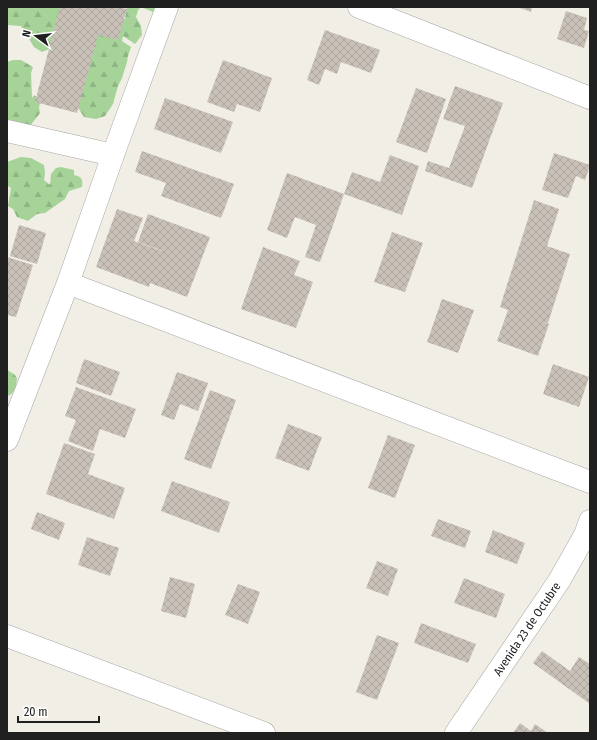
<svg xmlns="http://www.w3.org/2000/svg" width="597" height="740" font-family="'Fira Sans Condensed',sans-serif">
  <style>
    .forest { fill: url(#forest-firs) }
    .building { fill: url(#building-cross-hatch) }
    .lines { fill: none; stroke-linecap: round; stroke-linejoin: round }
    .street-casing { stroke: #a7a7a7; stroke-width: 23 }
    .street { stroke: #fff; stroke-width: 22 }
    .labels { text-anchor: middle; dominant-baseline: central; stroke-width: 3; stroke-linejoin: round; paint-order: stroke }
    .street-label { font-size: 12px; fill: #202020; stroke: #fff }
  </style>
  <defs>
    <pattern id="forest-firs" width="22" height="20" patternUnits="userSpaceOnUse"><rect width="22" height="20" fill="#a5d398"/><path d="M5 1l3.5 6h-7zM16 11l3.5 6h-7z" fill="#8eb583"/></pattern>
    <pattern id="building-cross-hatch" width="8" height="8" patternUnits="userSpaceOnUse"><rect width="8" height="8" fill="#c9c1b8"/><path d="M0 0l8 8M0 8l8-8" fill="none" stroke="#aca69e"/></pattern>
  </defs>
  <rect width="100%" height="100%" fill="#f1eee6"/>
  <g class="forest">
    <path d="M7 7H65L59 45 42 52 34 47 21 26 7 25Z"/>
    <path d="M127 7H159L155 13 141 7 138 10 136 17 141 26 142 35 135 44 123 36 122 41 131 47 128 56 127 62 122 78 118 86 113 104 105 116 96 119 84 117 75 103 89 36 112 29 125 19Z"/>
    <path d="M13 60H21L33 67 31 73 32 98 34 95 41 100 39 107 40 113 27 130 7 138V62Z"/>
    <path d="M21 157 31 158 44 165 45 173 44 180 50 185 51 174 56 168 61 167 74 170V175C82 177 83 179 82 187L69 191 65 199 45 213 37 214 28 221 17 217 13 209 8 206 11 188 7 185V162Z"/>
    <path d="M7 370 14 374 17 378C16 386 15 394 7 396Z"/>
  </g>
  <g class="building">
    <path d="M60 7H119L127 9 118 40 98 35 77 113 35 102Z"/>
    <path d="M517 7H532L531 12Z"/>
    <path d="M566 11 587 18 584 30 589 31 584 48 557 39Z"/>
    <path d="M325 30 380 50 371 73 341 62 337 74 325 69 319 85 307 80Z"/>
    <path d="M223 60 272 78 260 112 237 104 234 112 207 102Z"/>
    <path d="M455 86 503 103 472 188 425 171 428 161 449 168 465 126 443 119Z"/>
    <path d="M416 88 446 99 427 153 396 142Z"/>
    <path d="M165 98 233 122 221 153 154 129Z"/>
    <path d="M142 151 234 184 221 218 161 196 166 183 135 172Z"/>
    <path d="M554 153 590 165 585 180 576 176 568 198 542 190Z"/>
    <path d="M390 155 419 166 402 215 344 194 352 172 380 182Z"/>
    <path d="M287 173 344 194 320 262 305 257 316 225 295 217 287 238 267 230Z"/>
    <path d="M534 200 559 209 547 246 570 254 548 323 542 321 549 324 538 356 497 341 508 310 500 307Z"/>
    <path d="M117 209 143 218 134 241 162 251H163L138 242 148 214 210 237 187 297 150 283 149 287 96 267Z"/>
    <path d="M19 225 46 233 37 264 10 256Z"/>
    <path d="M392 232 423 243 405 292 374 282Z"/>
    <path d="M263 247 300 261 294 275 313 282 296 328 241 309Z"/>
    <path d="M7 257 33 265 16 317 7 315Z"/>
    <path d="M442 299 474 310 458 353 427 342Z"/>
    <path d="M84 359 120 372 111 396 76 383Z"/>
    <path d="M553 364 589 377 579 407 543 394Z"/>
    <path d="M177 372 208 383 198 411 180 404 174 420 161 415Z"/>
    <path d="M76 387 136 409 125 438 100 429 93 451 68 441 76 420 65 416Z"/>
    <path d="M210 390 236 400 211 469 184 459Z"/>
    <path d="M288 424 322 437 309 471 275 458Z"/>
    <path d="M388 435 415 445 395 498 368 488Z"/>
    <path d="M64 443 95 454 88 474 125 488 114 519 46 494Z"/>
    <path d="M172 481 230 502 219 533 161 511Z"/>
    <path d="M37 512 65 523 59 540 31 529Z"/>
    <path d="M438 519 471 531 465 548 431 536Z"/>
    <path d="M493 530 525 543 517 564 485 552Z"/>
    <path d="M87 537 119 548 110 576 78 565Z"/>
    <path d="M377 561 398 569 388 596 366 588Z"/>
    <path d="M170 577 195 584 186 618 161 611Z"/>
    <path d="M464 578 505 594 496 618 454 603Z"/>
    <path d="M238 584 260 592 248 624 225 615Z"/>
    <path d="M421 623 476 644 468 663 414 643Z"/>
    <path d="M377 635 399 643 377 700 356 692Z"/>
    <path d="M542 651 570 671 579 657 590 664V704L533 663Z"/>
    <path d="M520 723 531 731 535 724 548 733H513Z"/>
  </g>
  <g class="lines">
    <g class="street-casing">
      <g id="street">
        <path d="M359 7 590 98"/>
        <path d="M7 131 113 155"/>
        <path d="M68 283 590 482"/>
        <path d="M7 440 68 283 113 155 167 7"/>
        <path d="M7 636 264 733"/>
        <path d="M456 733 559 581 585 535 590 521"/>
      </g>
    </g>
    <use href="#street" class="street"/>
  </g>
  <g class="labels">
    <g class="street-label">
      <text transform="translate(527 629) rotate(-56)">Avenida 23 de Octubre</text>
    </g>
  </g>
  <rect width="597" height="740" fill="none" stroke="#202020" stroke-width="16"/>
  <g transform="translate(36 36) rotate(285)" stroke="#ffffff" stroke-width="3" paint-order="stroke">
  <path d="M0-3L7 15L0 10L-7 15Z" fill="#202020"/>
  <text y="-6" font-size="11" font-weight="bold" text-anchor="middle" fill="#202020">N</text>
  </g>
  <path d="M18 716v6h81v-6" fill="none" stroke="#202020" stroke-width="2"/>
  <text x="24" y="716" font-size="12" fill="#202020" stroke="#ffffff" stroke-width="3" paint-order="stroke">20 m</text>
</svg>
